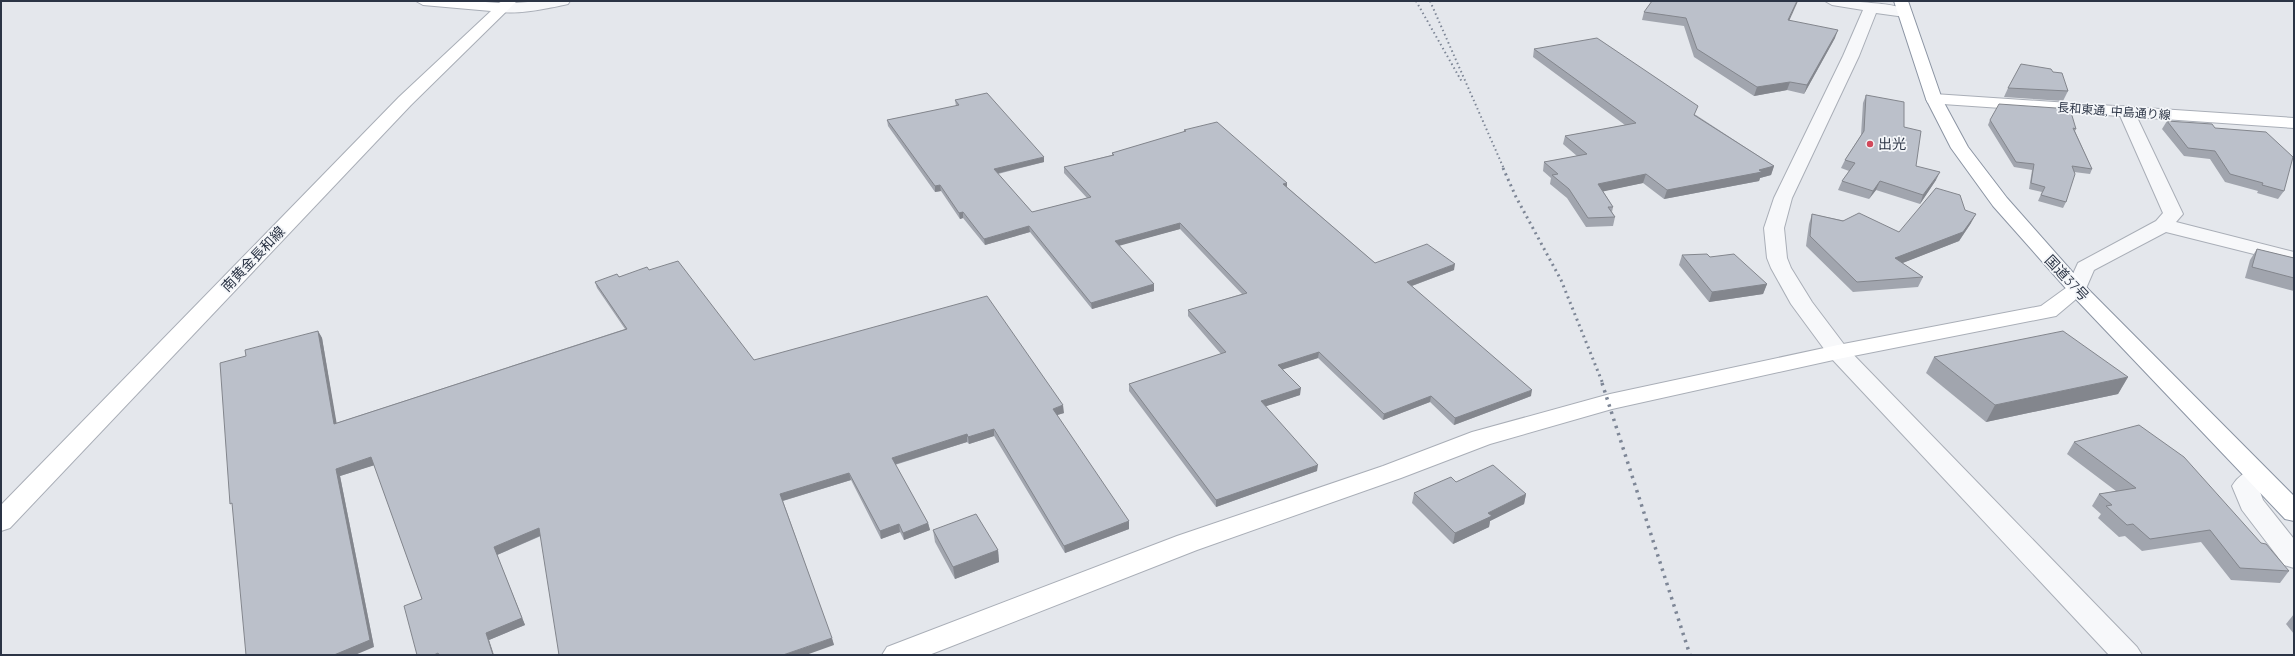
<svg xmlns="http://www.w3.org/2000/svg" width="2295" height="656" font-family="Quicksand,'Noto Sans JP',sans-serif">
  <style>
    .lines { fill: none; stroke-linecap: round; stroke-linejoin: round }
    .street-casing { stroke: #a9aeb7; stroke-width: 2 }
    .secondary-casing { stroke: #a9aeb7; stroke-width: 2 }
    .highway-casing { stroke: #8b94a3; stroke-width: 2 }
    .street { fill: #f7f8fa; fill-rule: evenodd }
    .secondary { fill: #fff; fill-rule: evenodd }
    .highway { fill: #fff; fill-rule: evenodd }
    .rail-far2 { stroke: #7d8696; stroke-width: 2; stroke-dasharray: 1.5 3; stroke-linecap: butt }
    .rail-far1 { stroke: #7d8696; stroke-width: 3; stroke-dasharray: 2 4; stroke-linecap: butt }
    .rail { stroke: #7d8696; stroke-width: 3.5; stroke-dasharray: 2.5 5; stroke-linecap: butt }
    .wall { fill: #a1a5ae }
    .shaded-wall { fill: #83868d }
    .building { fill: #bbc0ca; stroke: #83868d }
    .poi-dot { fill: #d1495b; stroke: #f4f6f9; stroke-width: 1.5 }
    .labels { text-anchor: middle; dominant-baseline: central; stroke-width: 3.5; stroke-linejoin: round; paint-order: stroke }
    .far-street-label { font-size: 12px; fill: #2b3445; stroke: #f4f6f9 }
    .poi-label { font-size: 14px; fill: #2b3445; stroke: #f4f6f9; text-anchor: start }
    .street-label { font-size: 14px; fill: #2b3445; stroke: #f4f6f9 }
  </style>
  <rect width="100%" height="100%" fill="#e4e7ec"/>
  <g class="lines">
    <g class="street-casing">
      <g id="street">
        <path d="M541 1H570L568 4C555 7 501 19 494 8L501 4Z"/>
        <path d="M1825 1C1839 1 1905 2 1912 13L1905 17 1876 13 1859 56 1792 198 1784 228 1787 258 1791 268 1812 302 1846 347 2137 647 2142 655H2109L1830 357 1791 304 1771 268 1767 258 1764 228 1774 198 1843 56 1863 10 1832 5Z"/>
        <path d="M2126 106 2132 107 2134 111 2183 214 2176 222 2294 252V264L2166 232 2094 270 2084 293 2077 295 2070 293 2066 289 2078 263 2156 221 2163 213 2118 111 2120 107Z"/>
        <path d="M2258 467 2267 470 2271 476 2259 489 2263 500 2294 539V568L2284 565 2242 510 2232 486C2238 476 2247 470 2258 467Z"/>
      </g>
    </g>
    <g class="secondary-casing">
      <g id="secondary">
        <path d="M416 1H472L499 3 502 1H517L411 105 10 528 1 531V505L399 97 491 11 423 5Z"/>
        <path d="M1934 94 2294 118V128L1928 103 1926 99 1928 95Z"/>
        <path d="M2077 283 2084 285 2088 289 2056 316 1838 359 1612 409 1490 444 1401 478 1197 550 929 655H882L887 647 1177 536 1383 466 1472 432 1610 394 1838 345 2041 306 2070 285Z"/>
      </g>
    </g>
    <g class="highway-casing">
      <path id="highway" d="M1894 1H1908L1942 99 1968 147 2007 198 2084 285 2294 496V521L2285 519 2070 293 1993 206 1951 148 1926 99Z"/>
    </g>
    <use href="#street" class="street"/>
    <use href="#secondary" class="secondary"/>
    <use href="#highway" class="highway"/>
    <g class="rail-far2">
      <path d="M1416 1 1462 82"/>
      <path d="M1430 1 1504 169"/>
    </g>
    <path class="rail-far1" d="M1503 168 1516 197 1561 280 1603 384"/>
    <path class="rail" d="M1602 383 1690 655"/>
  </g>
  <g class="wall">
    <path d="M1644 12 1789 20 1835 38 1804 94 1787 90 1754 96 1694 57 1684 26 1642 20Z"/>
    <path d="M1534 49 1696 115 1774 166 1771 175 1760 178 1759 181 1664 199 1643 183 1603 191 1613 207 1612 212 1615 217 1613 226 1586 227 1567 198 1550 184 1551 178 1543 171 1544 162 1577 156 1563 144 1565 136 1625 125 1533 57Z"/>
    <path d="M2053 72 2068 91 2063 101 2004 97 2008 88Z"/>
    <path d="M1866 95 1904 127 1916 166 1936 180 1920 204 1876 190 1869 199 1838 190 1842 181 1849 171 1841 168 1845 160 1861 135 1863 103Z"/>
    <path d="M955 100 1044 162 998 174 1032 212 1087 198 1064 173V167L1112 155V153L1184 132V130L1287 183V187L1375 263 1454 270 1412 286 1531 396 1454 425 1430 402 1383 420 1318 358 1283 369 1300 395 1266 406 1317 471 1216 507 1129 391V384L1221 354 1188 316V310L1242 294 1180 229 1119 245 1154 291 1092 309 1030 232 985 245 963 218 960 219 941 191 935 192 888 126 887 120 956 106Z"/>
    <path d="M1990 120 2076 129 2075 131 2092 169 2090 174 2074 172 2066 202 2063 208 2038 201 2042 192 2029 189 2032 170 2014 167 1988 125Z"/>
    <path d="M2167 121 2284 191 2278 199 2257 193 2258 191 2225 182 2210 159 2184 156 2162 129Z"/>
    <path d="M1965 210 1971 223 1959 241 1902 263 1923 277 1918 287 1853 292 1806 246 1809 224 1812 214 1899 232Z"/>
    <path d="M2257 249 2294 258V291L2245 278 2250 260Z"/>
    <path d="M1682 255 1710 257 1767 284 1763 294 1709 302 1679 265Z"/>
    <path d="M649 270 754 360 1064 413 1057 415 1129 529 1065 553 994 436 969 444 967 442 895 465 928 523 930 530 904 540 900 532 881 539 851 480 783 501 834 645 541 536 497 555 525 625 489 640 422 599 374 465 340 476 374 647 246 356 318 331 322 338 336 423 625 329 597 288 595 282Z"/>
    <path d="M1934 357 2128 377 2118 394 1986 422 1926 373Z"/>
    <path d="M2074 442 2261 543 2289 571 2280 583 2231 580 2201 542 2142 551 2125 536 2119 537 2098 518 2101 514 2092 506 2099 494 2116 491 2067 454Z"/>
    <path d="M1456 482 1526 494 1524 504 1490 521 1489 527 1453 544 1412 503 1414 493Z"/>
    <path d="M933 530 998 550 999 562 955 579 935 542Z"/>
    <path d="M2294 614V634L2286 624Z"/>
  </g>
  <g class="shaded-wall">
    <path d="M1797 1H1798L1786 28 1788 20Z"/>
    <path d="M1838 30 1835 38 1804 94 1807 85Z"/>
    <path d="M1790 82 1787 90 1754 96 1757 87Z"/>
    <path d="M1044 157V162L995 174 994 169Z"/>
    <path d="M1774 166 1771 175 1760 178 1759 181 1664 199 1667 190Z"/>
    <path d="M1940 172 1936 180 1920 204 1923 195Z"/>
    <path d="M1646 174 1643 183 1596 193 1598 184Z"/>
    <path d="M1880 181 1876 190 1869 199 1873 191Z"/>
    <path d="M1287 183V188L1283 184Z"/>
    <path d="M940 185 941 191 935 192V186Z"/>
    <path d="M963 212V218L960 219 959 213Z"/>
    <path d="M1976 214 1971 223 1959 241 1890 268 1895 258Z"/>
    <path d="M1180 223V229L1115 247V241Z"/>
    <path d="M1029 226 1030 232 985 245 984 239Z"/>
    <path d="M1455 264 1454 270 1406 288 1407 282Z"/>
    <path d="M1154 284V291L1092 309 1091 303Z"/>
    <path d="M1767 284 1763 294 1709 302 1712 292Z"/>
    <path d="M318 331 322 338 338 431 334 424Z"/>
    <path d="M1319 352 1318 358 1278 371V365Z"/>
    <path d="M2128 377 2118 394 1986 422 1995 405Z"/>
    <path d="M1301 388 1300 395 1261 408V401Z"/>
    <path d="M1532 390 1531 396 1454 425 1455 418Z"/>
    <path d="M1431 396 1430 402 1383 420 1384 414Z"/>
    <path d="M1063 405 1064 413 1054 416 1053 409Z"/>
    <path d="M994 429V436L969 444 968 437Z"/>
    <path d="M967 434V442L893 465 892 458Z"/>
    <path d="M371 457 375 465 340 476 374 647 355 655H334L336 469Z"/>
    <path d="M1318 465 1317 471 1216 507V500Z"/>
    <path d="M849 473 851 480 782 501 780 494Z"/>
    <path d="M1526 494 1524 504 1490 521 1489 527 1453 544 1455 533 1488 513Z"/>
    <path d="M1129 521V529L1065 553 1064 546Z"/>
    <path d="M928 523 930 530 904 540 903 533Z"/>
    <path d="M899 524 900 532 881 539 880 531Z"/>
    <path d="M539 528 542 535 497 555 525 625 489 640 494 655H493L486 633 494 547Z"/>
    <path d="M998 550 999 562 955 579 953 567Z"/>
    <path d="M832 638 834 645 806 655H783Z"/>
  </g>
  <g class="building">
    <path d="M1652 1H1797L1788 20 1838 30 1807 85 1790 82 1757 87 1697 49 1686 18 1644 12Z"/>
    <path d="M1597 38 1698 106 1694 115 1774 166 1759 170 1762 172 1667 190 1646 174 1598 184 1613 207H1608L1615 217 1588 218 1569 189 1552 175 1558 174 1544 162 1587 154 1565 136 1636 123 1534 49Z"/>
    <path d="M2021 64 2051 69 2053 72 2062 73 2068 91 2008 88Z"/>
    <path d="M987 93 1044 157 994 169 1032 212 1091 197 1064 167 1114 155 1112 153 1186 131 1184 130 1217 122 1287 183 1283 184 1375 263 1427 244 1455 264 1407 282 1532 390 1455 418 1431 396 1384 414 1319 352 1278 365 1301 388 1261 401 1318 465 1216 500 1129 384 1226 352 1188 310 1247 293 1180 223 1115 241 1154 284 1091 303 1029 226 984 239 963 212 959 213 940 185 935 186 887 120 959 105 955 100Z"/>
    <path d="M1866 95 1904 102V127L1921 131 1916 166 1940 172 1923 195 1880 181 1873 191 1842 181 1855 163 1845 160 1864 131Z"/>
    <path d="M1999 104 2070 109 2076 129 2073 128 2092 169 2072 166 2075 174 2066 202 2041 195 2045 187 2031 183 2034 164 2016 162 1990 120Z"/>
    <path d="M2167 121 2212 124 2215 128 2266 132 2293 157 2284 191 2262 185 2263 183 2230 174 2215 151 2188 148Z"/>
    <path d="M1936 188 1960 195 1965 210 1976 214 1963 232 1895 258 1923 277 1857 282 1810 236 1812 214 1843 221 1859 213 1899 232Z"/>
    <path d="M2257 249 2294 258V278L2252 267Z"/>
    <path d="M1707 254 1710 257 1734 254 1767 284 1712 292 1682 255Z"/>
    <path d="M678 261 754 360 987 296 1063 405 1053 409 1129 521 1064 546 994 429 968 437 967 434 892 458 928 523 903 533 899 524 880 531 849 473 780 494 832 638 783 655H559L539 528 494 547 522 618 486 633 493 655H439L438 653 434 655H417L404 606 422 599 371 457 336 469 370 640 334 655H246L232 503 230 504 220 363 246 356 245 350 318 331 334 424 627 329 595 282 617 274 619 277 647 267 649 270Z"/>
    <path d="M2063 331 2128 377 1995 405 1934 357Z"/>
    <path d="M2139 425 2184 457 2261 543 2266 544 2289 571 2240 568 2210 530 2150 539 2133 524 2127 525 2106 506 2112 505 2099 494 2136 488 2074 442Z"/>
    <path d="M1493 465 1526 494 1488 513 1492 516 1455 533 1414 493 1451 477 1456 482Z"/>
    <path d="M976 514 998 550 953 567 933 530Z"/>
  </g>
  <circle class="poi-dot" cx="1870" cy="144" r="4"/>
  <g class="labels">
    <g class="far-street-label">
      <text transform="translate(2114 111) rotate(4)">長和東通, 中島通り線</text>
    </g>
    <g class="poi-label">
      <text x="1878" y="144">出光</text>
    </g>
    <g class="street-label">
      <text transform="translate(253 259) rotate(-46)">南黄金長和線</text>
      <text transform="translate(2067 278) rotate(47)">国道37号</text>
    </g>
  </g>
  <rect width="2295" height="656" fill="none" stroke="#2b3445" stroke-width="4"/>
</svg>
